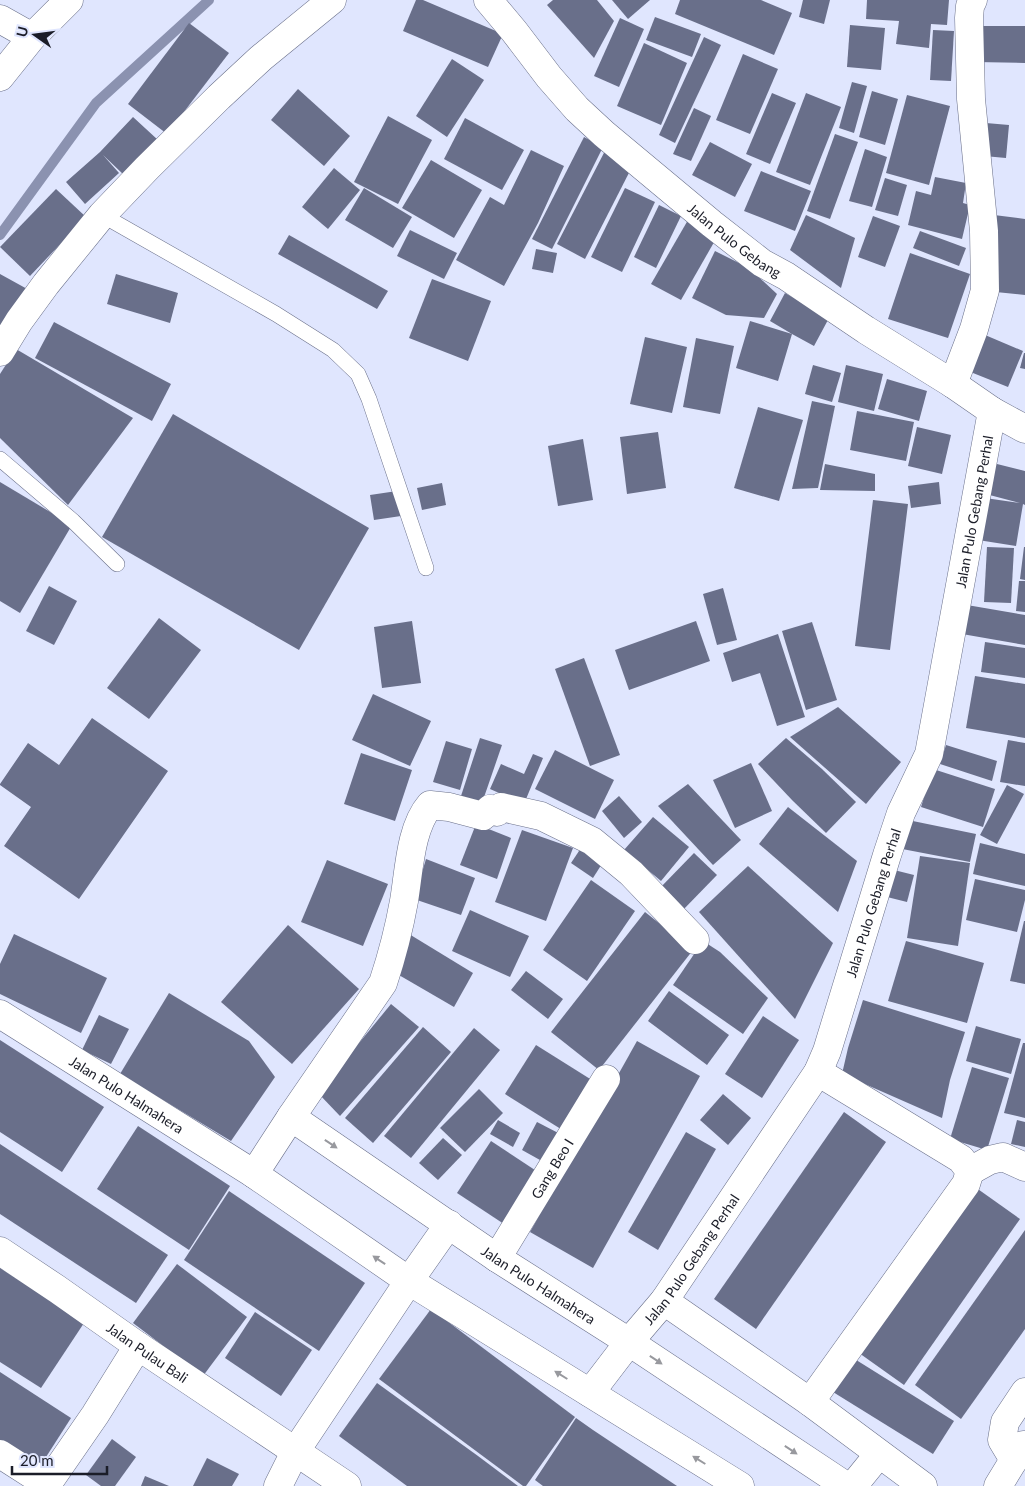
<svg xmlns="http://www.w3.org/2000/svg" width="1025" height="1486" font-family="Lato,sans-serif">
  <style>
    .lines { fill: none; stroke-linecap: round; stroke-linejoin: round }
    .stream { stroke: #8b92b0; stroke-width: 10 }
    .building { fill: #696f8a }
    .lane-casing { stroke: #6a708a; stroke-width: 16 }
    .street-casing { stroke: #6a708a; stroke-width: 29 }
    .primary-casing { stroke: #6a708a; stroke-width: 29 }
    .lane { stroke: #fff; stroke-width: 15 }
    .street { stroke: #fff; stroke-width: 28 }
    .primary { stroke: #fff; stroke-width: 28 }
    .oneway { fill: #98999e }
    .labels { text-anchor: middle; dominant-baseline: central; stroke-width: 4; stroke-linejoin: round; paint-order: stroke }
    .street-label { font-size: 14px; fill: #1b1d28; stroke: #e0e6fe }
  </style>
  <rect width="100%" height="100%" fill="#e0e6fe"/>
  <g class="lines">
    <path class="stream" d="M0 235 96 103 209 0"/>
  </g>
  <g class="building">
    <path d="M416 0H423L503 34 488 67 403 31Z"/>
    <path d="M553 0H597L614 21 594 58 547 5Z"/>
    <path d="M612 0H650L628 19Z"/>
    <path d="M680 0H761L792 13 774 55 675 14Z"/>
    <path d="M803 0H830L824 24 799 17Z"/>
    <path d="M867 0H949L947 25 931 24 929 48 896 44 899 21 866 19Z"/>
    <path d="M655 17 701 34 692 57 646 40Z"/>
    <path d="M620 18 644 29 619 87 594 76Z"/>
    <path d="M189 23 229 53 167 134 128 104Z"/>
    <path d="M850 25 885 28 881 70 847 67Z"/>
    <path d="M975 26H1025V63L975 62Z"/>
    <path d="M933 30 954 31 951 81 930 80Z"/>
    <path d="M704 37 721 45 675 143 659 135Z"/>
    <path d="M644 43 687 63 661 125 617 106Z"/>
    <path d="M743 54 778 69 750 134 716 120Z"/>
    <path d="M452 59 484 80 447 137 416 116Z"/>
    <path d="M852 82 867 86 854 133 839 128Z"/>
    <path d="M298 89 350 136 324 166 271 120Z"/>
    <path d="M872 91 898 99 885 145 859 137Z"/>
    <path d="M772 93 796 103 770 164 746 154Z"/>
    <path d="M806 93 841 107 810 185 776 172Z"/>
    <path d="M907 95 950 106 929 185 886 173Z"/>
    <path d="M694 108 711 116 691 161 673 154Z"/>
    <path d="M388 116 432 140 398 204 354 182Z"/>
    <path d="M133 117 158 140 124 175 103 155 119 173 85 204 66 182 100 152Z"/>
    <path d="M465 118 524 150 502 190 444 159Z"/>
    <path d="M986 123 1009 125 1006 158 984 156Z"/>
    <path d="M835 134 858 142 830 219 807 211Z"/>
    <path d="M584 137 603 147 552 249 532 239Z"/>
    <path d="M710 142 752 164 735 197 692 175Z"/>
    <path d="M607 147 635 161 585 259 557 244Z"/>
    <path d="M865 149 887 157 872 207 849 201Z"/>
    <path d="M531 150 564 166 538 223 504 286 456 260 490 197 504 205Z"/>
    <path d="M431 160 482 190 454 238 402 208Z"/>
    <path d="M334 168 360 190 328 229 302 207Z"/>
    <path d="M761 171 811 191 795 231 744 211Z"/>
    <path d="M935 177 966 183 963 203 970 205 962 239 908 225 916 191 931 195Z"/>
    <path d="M885 178 907 185 898 216 875 210Z"/>
    <path d="M364 188 412 217 393 248 345 220Z"/>
    <path d="M625 188 655 202 622 272 591 257Z"/>
    <path d="M56 189 86 217 30 276 0 247Z"/>
    <path d="M659 205 681 216 656 268 634 257Z"/>
    <path d="M806 215 855 238 841 288 790 250Z"/>
    <path d="M994 215 1025 219V295L986 291Z"/>
    <path d="M873 216 900 226 885 267 858 257Z"/>
    <path d="M688 220 717 237 681 300 651 284Z"/>
    <path d="M410 230 457 253 444 279 397 256Z"/>
    <path d="M920 231 966 248 959 266 913 248Z"/>
    <path d="M289 235 388 291 377 309 278 254Z"/>
    <path d="M536 249 557 253 553 273 532 269Z"/>
    <path d="M715 251 749 268 777 294 764 318 726 315 692 298Z"/>
    <path d="M910 253 970 274 948 338 888 319Z"/>
    <path d="M0 274 29 290 0 341Z"/>
    <path d="M116 274 178 293 170 323 107 304Z"/>
    <path d="M432 279 491 301 468 361 409 338Z"/>
    <path d="M785 293 829 318 814 346 792 334 778 381 736 368 750 321 792 334 770 321Z"/>
    <path d="M54 322 171 384 152 421 35 358Z"/>
    <path d="M978 332 1023 351 1008 387 963 369Z"/>
    <path d="M645 337 687 347 672 413 630 404Z"/>
    <path d="M696 338 734 346 720 414 683 407Z"/>
    <path d="M16 349 133 418 68 505 0 438V374Z"/>
    <path d="M1024 353H1025V369L1020 368Z"/>
    <path d="M813 365 841 373 832 402 805 394Z"/>
    <path d="M846 365 883 374 874 411 838 402Z"/>
    <path d="M887 379 927 391 919 421 878 409Z"/>
    <path d="M812 401 835 406 818 488 792 489Z"/>
    <path d="M758 407 803 420 779 501 734 488Z"/>
    <path d="M857 411 914 422 906 461 850 450Z"/>
    <path d="M173 414 369 528 299 650 102 537Z"/>
    <path d="M917 427 951 435 942 474 908 466Z"/>
    <path d="M658 432 666 488 627 494 620 437Z"/>
    <path d="M583 439 593 500 558 506 548 446Z"/>
    <path d="M985 461 1025 471V505L1023 504 1016 546 978 540 985 498 1020 503 982 493Z"/>
    <path d="M825 464 875 474V491L820 490Z"/>
    <path d="M0 482 72 525 20 613 0 601Z"/>
    <path d="M939 482 941 504 911 508 908 486Z"/>
    <path d="M442 483 446 505 422 510 417 488Z"/>
    <path d="M397 491 401 516 374 520 370 495Z"/>
    <path d="M873 500 908 504 890 650 855 646Z"/>
    <path d="M987 547 1014 548 1011 603 984 602Z"/>
    <path d="M1024 547H1025V580L1020 579Z"/>
    <path d="M1019 581H1025V612L1016 611Z"/>
    <path d="M49 586 77 601 54 645 26 631Z"/>
    <path d="M723 588 737 640 717 645 703 594Z"/>
    <path d="M967 605 1025 615V645L962 634Z"/>
    <path d="M159 618 201 650 149 719 107 688Z"/>
    <path d="M412 621 421 683 382 688 374 627Z"/>
    <path d="M696 621 710 661 629 690 615 650Z"/>
    <path d="M812 622 837 700 806 710 782 631Z"/>
    <path d="M778 634 805 717 777 726 760 673 732 682 723 653Z"/>
    <path d="M985 642 1025 648V678L981 672Z"/>
    <path d="M584 658 620 755 590 766 555 669Z"/>
    <path d="M975 676 1025 684V738L966 728Z"/>
    <path d="M373 694 431 721 410 766 352 740Z"/>
    <path d="M838 707 901 762 866 804 790 737Z"/>
    <path d="M92 718 168 771 79 899 4 846 31 807 0 785V784L28 743 59 765Z"/>
    <path d="M480 738 502 745 481 806 460 799Z"/>
    <path d="M786 738 822 769 856 802 826 833 792 800 758 764Z"/>
    <path d="M1008 740 1025 743V786L1000 782Z"/>
    <path d="M446 741 472 749 460 790 433 782Z"/>
    <path d="M946 745 997 761 992 781 940 764Z"/>
    <path d="M555 750 614 780 595 819 535 789Z"/>
    <path d="M361 753 412 770 395 821 344 804Z"/>
    <path d="M533 754 543 758 524 804 490 789 501 764 524 774Z"/>
    <path d="M751 763 772 811 735 828 713 780Z"/>
    <path d="M933 769 995 789 983 827 921 807Z"/>
    <path d="M688 784 741 840 713 865 658 806Z"/>
    <path d="M1007 785 1024 794 997 844 980 835Z"/>
    <path d="M619 796 642 822 624 838 602 811Z"/>
    <path d="M788 807 857 861 838 912 759 844Z"/>
    <path d="M653 817 689 847 661 881 624 850Z"/>
    <path d="M903 819 976 834 970 862 897 848Z"/>
    <path d="M476 824 511 838 497 879 460 865Z"/>
    <path d="M522 830 573 848 546 921 495 902Z"/>
    <path d="M980 843 1025 854V886L973 874Z"/>
    <path d="M583 845 605 859 593 878 571 863Z"/>
    <path d="M694 853 717 875 682 911 659 889Z"/>
    <path d="M920 856 970 863 958 946 907 938Z"/>
    <path d="M426 859 475 878 461 915 414 899Z"/>
    <path d="M327 860 388 884 363 946 301 922Z"/>
    <path d="M748 866 833 943 795 1019 699 912Z"/>
    <path d="M886 868 914 875 907 902 879 895Z"/>
    <path d="M975 879 1025 890V900L1017 932 966 920Z"/>
    <path d="M591 880 635 911 587 981 543 950Z"/>
    <path d="M470 910 529 936 510 977 452 951Z"/>
    <path d="M645 912 693 950 599 1070 551 1032Z"/>
    <path d="M1024 921H1025V984L1010 981Z"/>
    <path d="M288 925 359 989 292 1064 221 1002Z"/>
    <path d="M14 934 107 978 81 1033 0 994V964Z"/>
    <path d="M409 934 473 973 454 1007 392 971Z"/>
    <path d="M703 941 720 952 768 998 743 1034 673 985Z"/>
    <path d="M906 941 984 963 967 1023 888 1001Z"/>
    <path d="M526 971 563 999 548 1019 511 990Z"/>
    <path d="M669 991 729 1035 707 1065 648 1021Z"/>
    <path d="M169 993 249 1041 275 1077 231 1141 120 1074Z"/>
    <path d="M863 1000 965 1032 950 1080 942 1118 842 1074 848 1048Z"/>
    <path d="M391 1004 419 1027 340 1116 318 1093Z"/>
    <path d="M99 1015 129 1029 111 1064 82 1050Z"/>
    <path d="M763 1016 799 1040 762 1098 725 1074Z"/>
    <path d="M976 1026 1021 1039 1011 1074 966 1061Z"/>
    <path d="M423 1027 451 1052 373 1143 345 1118Z"/>
    <path d="M474 1028 500 1050 411 1158 384 1136Z"/>
    <path d="M0 1040 104 1107 62 1172 0 1132Z"/>
    <path d="M637 1041 700 1076 593 1268 530 1232Z"/>
    <path d="M1023 1043H1025V1118L1004 1113Z"/>
    <path d="M536 1045 595 1082 564 1131 505 1094Z"/>
    <path d="M972 1067 1009 1078 987 1150 950 1139Z"/>
    <path d="M479 1089 503 1113 465 1152 440 1128Z"/>
    <path d="M723 1094 751 1118 728 1145 700 1120Z"/>
    <path d="M844 1112 886 1142 756 1329 714 1299Z"/>
    <path d="M498 1120 520 1133 513 1147 490 1134Z"/>
    <path d="M1017 1120 1025 1122V1147L1011 1144Z"/>
    <path d="M537 1122 564 1136 549 1165 522 1150Z"/>
    <path d="M138 1126 230 1186 189 1250 97 1189Z"/>
    <path d="M686 1132 716 1149 658 1250 628 1232Z"/>
    <path d="M443 1138 462 1155 438 1180 419 1163Z"/>
    <path d="M491 1141 544 1176 510 1228 457 1193Z"/>
    <path d="M0 1144 168 1255 136 1303 0 1214Z"/>
    <path d="M975 1187 1020 1219 904 1385 859 1353Z"/>
    <path d="M229 1191 365 1283 319 1351 184 1260Z"/>
    <path d="M1025 1230V1329L961 1419 915 1385Z"/>
    <path d="M177 1264 247 1317 203 1376 133 1323Z"/>
    <path d="M0 1268 84 1323 41 1388 0 1362Z"/>
    <path d="M431 1309 575 1417 526 1486H523L379 1379Z"/>
    <path d="M255 1312 312 1350 281 1396 225 1358Z"/>
    <path d="M853 1358 954 1421 933 1454 833 1392Z"/>
    <path d="M0 1372 71 1418 39 1468 0 1443Z"/>
    <path d="M377 1383 478 1456 518 1486H407L339 1436Z"/>
    <path d="M576 1418 593 1430 677 1486H543L535 1480Z"/>
    <path d="M112 1439 136 1457 115 1486H101L86 1475Z"/>
    <path d="M207 1458 239 1474 232 1486H193Z"/>
    <path d="M145 1476 169 1486H141Z"/>
  </g>
  <g class="lines">
    <g class="lane-casing">
      <g id="lane">
        <path d="M102 215 276 314 333 350 358 374 369 399 426 568"/>
        <path d="M0 459 73 521 117 564"/>
      </g>
    </g>
    <g class="street-casing">
      <g id="street">
        <path d="M0 19 32 37"/>
        <path d="M0 77 32 37 69 0"/>
        <path d="M0 352 19 321 46 284 102 215 147 168 219 97 261 58 332 0"/>
        <path d="M953 384 974 329 985 290 984 231 971 99 969 18 970 6 973 0"/>
        <path id="s1" d="M0 1014 254 1174 409 1281 740 1486"/>
        <path id="s2" d="M291 1117 497 1258 629 1342 846 1486"/>
        <path d="M970 1171 990 1160 1003 1157 1025 1167"/>
        <path d="M254 1174 291 1117 383 983C392 956 399 929 404 901 409 872 410 828 430 805L449 807 483 816 490 809 497 812 501 807 541 816 592 841 631 873 695 940"/>
        <path id="s3" d="M0 1251 57 1289 138 1346 347 1486"/>
        <path id="s4" d="M497 1258 606 1079"/>
        <path d="M664 1301 810 1402 923 1486"/>
        <path id="s5" d="M590 1393 629 1342 664 1301 818 1072 827 1051 887 855 901 813 929 754 992 411"/>
        <path d="M810 1402 966 1184 970 1171 961 1159 818 1072"/>
        <path d="M0 1454 47 1484"/>
        <path d="M1014 1460 1002 1440 1005 1422 1025 1392"/>
        <path d="M46 1486 95 1415 138 1346"/>
        <path d="M278 1486 295 1452 409 1281 449 1224"/>
        <path d="M853 1486 879 1454"/>
        <path d="M998 1486 1023 1445"/>
      </g>
    </g>
    <g class="primary-casing">
      <g id="primary">
        <path id="s6" d="M488 0 514 31 549 77 577 109 604 134 712 224 762 263 786 276 866 330 953 384 992 411 1025 429"/>
      </g>
    </g>
    <use href="#lane" class="lane"/>
    <use href="#street" class="street"/>
    <use href="#primary" class="primary"/>
  </g>
  <defs><path id="oneway-solid" d="M-6-.8H1V-3.2L6.5 0L1 3.2V.8H-6Z" transform="scale(1.25)"/></defs>
  <g class="oneway">
    <use href="#oneway-solid" transform="translate(331 1144) rotate(34)"/>
    <use href="#oneway-solid" transform="translate(379 1260) rotate(-146)"/>
    <use href="#oneway-solid" transform="translate(656 1360) rotate(34)"/>
    <use href="#oneway-solid" transform="translate(561 1375) rotate(-148)"/>
    <use href="#oneway-solid" transform="translate(791 1450) rotate(34)"/>
    <use href="#oneway-solid" transform="translate(699 1460) rotate(-148)"/>
  </g>
  <g class="labels">
    <g class="street-label">
      <text stroke="none"><textPath href="#s6" startOffset="346">Jalan Pulo Gebang</textPath></text>
      <text stroke="none"><textPath href="#s5" startOffset="978">Jalan Pulo Gebang Perhal</textPath></text>
      <text stroke="none"><textPath href="#s5" startOffset="572">Jalan Pulo Gebang Perhal</textPath></text>
      <text stroke="none"><textPath href="#s1" startOffset="150">Jalan Pulo Halmahera</textPath></text>
      <text stroke="none"><textPath href="#s4" startOffset="105">Gang Beo I</textPath></text>
      <text stroke="none"><textPath href="#s5" startOffset="168">Jalan Pulo Gebang Perhal</textPath></text>
      <text stroke="none"><textPath href="#s2" startOffset="299">Jalan Pulo Halmahera</textPath></text>
      <text stroke="none"><textPath href="#s3" startOffset="179">Jalan Pulau Bali</textPath></text>
    </g>
  </g>
  <g transform="translate(35 35) rotate(284)" stroke="#e0e6fe" stroke-width="4" paint-order="stroke">
  <path d="M0-4L9 19L0 12L-9 19Z" fill="#1b1d28"/>
  <text y="-8" font-size="14" font-weight="bold" text-anchor="middle" fill="#1b1d28">U</text>
  </g>
  <path d="M12 1466v8h95v-8" fill="none" stroke="#1b1d28" stroke-width="2.5"/>
  <text x="20" y="1466" font-size="15" fill="#1b1d28" stroke="#e0e6fe" stroke-width="4" paint-order="stroke">20 m</text>
</svg>
